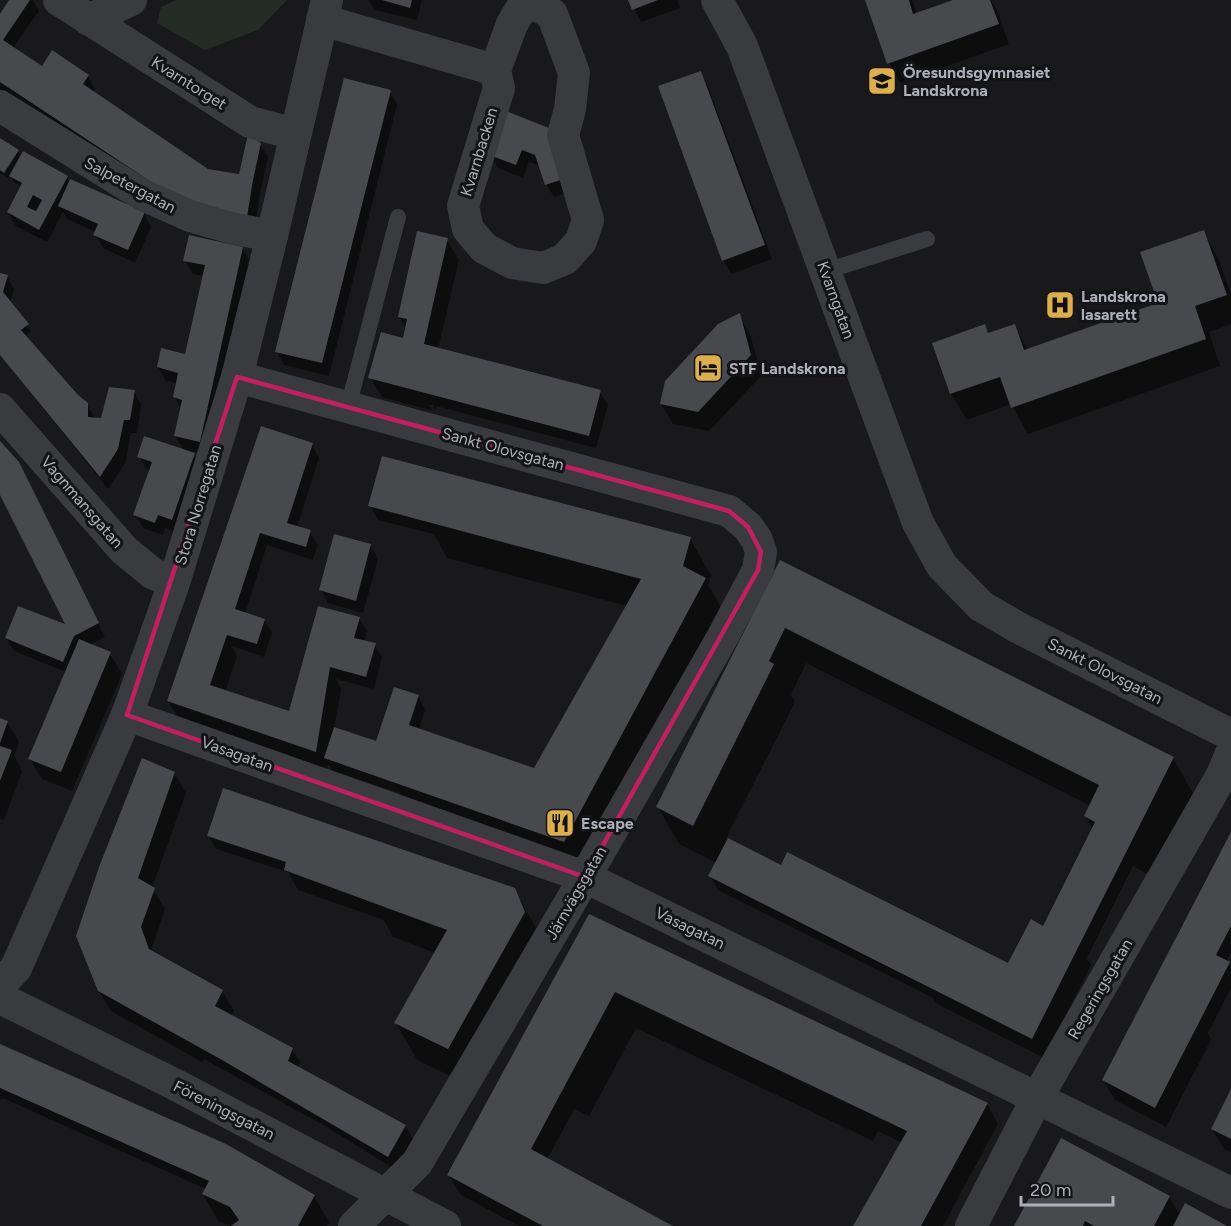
<svg xmlns="http://www.w3.org/2000/svg" width="1231" height="1226" font-family="Figtree,sans-serif">
  <style>
    .green { fill: #252c26 }
    .shadow { fill: #0007; fill-rule: evenodd }
    .building { fill: #48494d; fill-rule: evenodd }
    .lines { fill: none; stroke-linecap: round; stroke-linejoin: round }
    .lane { stroke: #3a3b3f; stroke-width: 16 }
    .street { stroke: #3a3b3f; stroke-width: 32 }
    .marked { fill: none; stroke: #c12060; stroke-width: 4.5; stroke-linejoin: round }
    .labels { text-anchor: middle; dominant-baseline: central; stroke-width: 6; stroke-linejoin: round; paint-order: stroke }
    .poi-label { font-size: 16px; font-weight: bold; fill: #adb0b9; stroke: #141416; text-anchor: start }
    .street-label { font-size: 16px; fill: #adb0b9; stroke: #141416 }
  </style>
  <rect width="100%" height="100%" fill="#19191b"/>
  <path class="green" d="M176 0H287L258 30 205 50 157 23 161 7Z"/>
  <g class="shadow">
    <path d="M11 0H33L39 11 13 48 42 68 88 76 95 90 93 93 207 170 240 176 260 144 268 157 260 194 255 229 198 215 101 156 0 89V16Z"/>
    <path d="M369 0H422L417 20 374 10Z"/>
    <path d="M630 0H677L680 8 641 22Z"/>
    <path d="M866 0H912L917 14 957 0H991L997 10 1009 44 900 83 889 63Z"/>
    <path d="M700 73 708 86 772 259 731 274 723 260Z"/>
    <path d="M390 91 397 105 329 376 284 365 276 351Z"/>
    <path d="M507 113 573 191 554 197 546 184 540 166 529 162 523 178 498 168 490 155Z"/>
    <path d="M0 139 18 151 21 156 67 177 70 183 144 213 151 227 135 263 103 248 95 235 96 232 67 219 63 212 47 242 16 226 8 212 22 186 14 182 10 175 8 178 0 173Z"/>
    <path d="M1203 232 1218 258 1231 294V324L1209 332 1220 366 1028 434 1011 404 967 420 951 394 934 343 984 326 989 335 1014 326 1028 350 1160 304Z"/>
    <path d="M447 240 459 260 438 349 600 392 608 405 596 448 436 406 435 410 433 405H429L433 411 382 397 370 377 404 340 406 329 399 316Z"/>
    <path d="M242 248 250 261 207 454 192 451 201 468 179 533 165 528 163 535 143 528 135 515 150 471 147 470 139 457 184 451 175 436 181 409 175 397 178 383 166 381 158 367 186 356 204 276 193 274 185 260Z"/>
    <path d="M0 275 7 276 14 289 10 304 31 331 25 336 76 396 87 404 95 418 102 419 134 391 141 405 137 433H131L125 463 108 489 0 354Z"/>
    <path d="M739 315 750 335 762 375 709 431 673 424 661 404Z"/>
    <path d="M262 428 312 445 319 458 297 527 310 532 318 545 313 560 267 545 245 614 264 620 272 633 264 657 232 646 237 656 225 692 290 713 359 618 367 631 364 642 375 645 382 658 374 689 336 679 341 689 334 729 377 743 418 696 425 709 419 730 535 770 627 606 447 558 434 534 378 520 370 506 690 539 711 575 708 585 726 616 586 878 414 817 400 793 333 771 328 764 327 771 180 721 168 701Z"/>
    <path d="M0 443 77 581 105 637 89 645 110 654 122 674 72 791 42 779 30 759 66 672 14 651 6 638 68 627 0 492Z"/>
    <path d="M370 545 378 559 363 613 328 603 321 590Z"/>
    <path d="M781 562 1173 758 1194 795 1153 877 1133 866 1087 958 1091 965 1044 1058 937 1004 933 998 718 890 710 876 717 863 679 844 658 807ZM806 663 1091 806 1085 816 1093 830 1044 928 1009 965 782 867 726 838 795 702 791 695Z"/>
    <path d="M0 720 7 722 19 742 14 756 22 771 4 820 0 819Z"/>
    <path d="M174 773 186 793 152 888 165 909 152 948 153 953 222 991 234 1011 231 1016 292 1049 300 1062 298 1067 405 1126 413 1139 396 1170 325 1126 204 1059 202 1062 111 1011 99 991Z"/>
    <path d="M1231 835V953L1226 962 1231 966V988L1208 1033 1211 1040 1166 1127 1115 1100 1103 1080Z"/>
    <path d="M208 836 514 889 535 926 545 950 469 1085 417 1060 396 1023 435 953 393 937 384 920 298 890 288 872 216 849Z"/>
    <path d="M590 916 987 1104 998 1124 943 1226H855L902 1143 878 1131 873 1141 636 1028 589 1116 574 1109 547 1160 669 1226H519L461 1195 449 1175Z"/>
    <path d="M0 1045 314 1196 329 1222 327 1226H231L218 1221 203 1194 206 1189 5 1099H0Z"/>
    <path d="M1231 1092V1152L1224 1149 1212 1129Z"/>
    <path d="M1169 1197 1180 1215 1225 1226H1015Z"/>
  </g>
  <g class="building">
    <path d="M9 0H30L3 40 42 66 52 50 89 75 83 84 208 169 239 174 248 134 261 143 253 180 247 217 199 205 165 191 0 82V14Z"/>
    <path d="M382 0H412L410 8Z"/>
    <path d="M628 0H658L632 10Z"/>
    <path d="M865 0H909L913 14 953 0H990L999 24 887 64Z"/>
    <path d="M701 71 765 245 722 261 658 86Z"/>
    <path d="M344 78 391 90 322 363 275 352Z"/>
    <path d="M506 111 554 130 567 178 545 185 535 155 522 150 516 165 489 155Z"/>
    <path d="M0 138 19 150 4 173 0 170Z"/>
    <path d="M23 151 68 176 39 230 7 212 22 183 9 176ZM33 195 42 200 36 211 27 207Z"/>
    <path d="M70 179 145 212 128 250 93 235 98 224 58 206Z"/>
    <path d="M1204 230 1227 295 1195 306 1206 339 1011 408 1000 377 950 394 932 343 985 324 988 333 1015 324 1024 350 1158 303 1140 252Z"/>
    <path d="M417 231 448 238 424 344 601 390 589 436 368 378 381 332 403 338 407 319 398 317Z"/>
    <path d="M189 235 243 247 200 442 174 436 182 400 173 397 178 373 157 367 161 348 185 354 205 265 183 261Z"/>
    <path d="M0 273 8 275 3 292 29 324 21 330 78 395 88 403V417L101 418 109 387 135 390 130 420H124L118 449 100 477 0 355Z"/>
    <path d="M740 313 751 355 698 412 660 404 665 381 718 324Z"/>
    <path d="M261 426 313 443 287 523 311 530 306 547 260 533 235 609 265 619 257 644 227 635 210 685 289 711 318 606 360 617 354 638 376 643 366 677 330 667 316 752 167 701Z"/>
    <path d="M144 436 195 453 172 520 158 515 155 523 133 515 152 462 137 457Z"/>
    <path d="M0 441 19 462 99 623 74 636 63 662 5 638 18 606 65 624 0 495Z"/>
    <path d="M382 456 691 537 683 566 706 578 564 842 324 758 334 727 376 741 394 687 419 695 409 725 534 768 641 579 368 506Z"/>
    <path d="M334 534 371 544 356 601 319 590Z"/>
    <path d="M780 560 1174 757 1032 1039 708 876 728 838 781 865 787 852 1008 963 1031 919 1043 926 1095 822 1084 816 1099 785 785 628 769 661 774 664 693 826 656 807Z"/>
    <path d="M79 639 111 652 61 772 28 759Z"/>
    <path d="M0 718 8 721 0 743Z"/>
    <path d="M0 746 12 750 0 781Z"/>
    <path d="M142 758 175 772 138 878 155 888 141 927 149 949 223 990 215 1006 293 1048 288 1061 406 1125 388 1157 222 1060 98 991 76 936 99 867Z"/>
    <path d="M223 788 515 888 525 912 448 1049 394 1023 447 930 284 870 286 862 207 836Z"/>
    <path d="M1231 832V926L1216 955 1230 962 1155 1108 1102 1080Z"/>
    <path d="M589 914 988 1103 921 1226H853L907 1131 615 992 531 1149 673 1226H543L447 1175Z"/>
    <path d="M0 1044 226 1144 315 1195 298 1226H231L239 1220 230 1207 202 1194 209 1181 0 1088Z"/>
    <path d="M1231 1089V1139L1211 1129Z"/>
    <path d="M1061 1138 1170 1196 1154 1226H1094L1085 1221 1083 1226H1014Z"/>
    <path d="M1185 1203 1227 1226H1173Z"/>
  </g>
  <g class="lines">
    <g class="lane">
      <path d="M826 271 927 239"/>
      <path d="M348 407 398 217"/>
    </g>
    <g class="street">
      <path d="M59 0 250 122 295 134"/>
      <path d="M717 0 742 46 918 523 942 566 981 606 1017 627 1231 735"/>
      <path d="M89 20 131 0"/>
      <path d="M322 20 495 70 512 24 521 9 535 4 552 14 574 73 570 109 563 135 588 220 581 241 565 259 543 268 512 263 484 248 468 229 463 206 499 88 495 70"/>
      <path d="M0 106 141 194 190 216 231 228 272 236"/>
      <path d="M237 377 729 511 748 527 757 540 761 552 758 570 722 638 585 877 417 1163 354 1226"/>
      <path d="M0 409 124 550 152 573 174 583"/>
      <path d="M127 715 585 877 1231 1193"/>
      <path d="M0 985 16 968 127 715 174 583 237 377 272 236 327 0"/>
      <path d="M0 998 174 1084 445 1226"/>
      <path d="M971 1226 1037 1098 1222 775 1231 753"/>
    </g>
  </g>
  <path class="marked" d="M237 377 729 511 748 527 761 552 758 570 585 877 127 715Z"/>
  <defs>
    <g id="school-square" transform="scale(1.5)"><rect x="-9" y="-9" width="18" height="18" rx="4" fill="#ddae4e" stroke="#141416"/><path d="M0-5L7-2L0 1L-7-2ZM-4 1L0 2.5L4 1V4Q0 6-4 4Z" fill="#111"/></g>
    <g id="hospital-square" transform="scale(1.5)"><rect x="-9" y="-9" width="18" height="18" rx="4" fill="#ddae4e" stroke="#141416"/><path d="M-5-5h3v3.5h4V-5h3V5h-3V1.5h-4V5h-3Z" fill="#111"/></g>
    <g id="hotel-square" transform="scale(1.5)"><rect x="-9" y="-9" width="18" height="18" rx="4" fill="#ddae4e" stroke="#141416"/><path d="M-6-4.5h1.5V1H6V5H4.5V3h-9V5H-6ZM-4 0a1.8 1.8 0 1 1 3.6 0ZM.5 0V-2.5h3Q6-2.5 6 0Z" fill="#111"/></g>
    <g id="restaurant-square" transform="scale(1.5)"><rect x="-9" y="-9" width="18" height="18" rx="4" fill="#ddae4e" stroke="#141416"/><path d="M-5-6h1v4h1v-4h1v4h1v-4h1v5L-1.5 .5V6h-2V.5L-5-1ZM5-6V6H3V1.5H1.5Q1.5-4 5-6Z" fill="#111"/></g>
  </defs>
  <g fill-rule="evenodd">
    <use href="#school-square" x="882" y="81"/>
    <use href="#hospital-square" x="1060" y="305"/>
    <use href="#hotel-square" x="708" y="368"/>
    <use href="#restaurant-square" x="560" y="823"/>
  </g>
  <g class="labels">
    <g class="poi-label">
      <text x="903" y="72">Öresundsgymnasiet<tspan x="903" dy="18">Landskrona</tspan></text>
      <text x="1081" y="296">Landskrona<tspan x="1081" dy="18">lasarett</tspan></text>
      <text x="729" y="368">STF Landskrona</text>
      <text x="581" y="823">Escape</text>
    </g>
    <g class="street-label">
      <text transform="translate(189 83) rotate(32)">Kvarntorget</text>
      <text transform="translate(479 152) rotate(-73)">Kvarnbacken</text>
      <text transform="translate(130 185) rotate(28)">Salpetergatan</text>
      <text transform="translate(836 300) rotate(70)">Kvarngatan</text>
      <text transform="translate(503 449) rotate(15)">Sankt Olovsgatan</text>
      <text transform="translate(82 502) rotate(49)">Vagnmansgatan</text>
      <text transform="translate(198 505) rotate(-73)">Stora Norregatan</text>
      <text transform="translate(1105 671) rotate(27)">Sankt Olovsgatan</text>
      <text transform="translate(237 754) rotate(20)">Vasagatan</text>
      <text transform="translate(576 893) rotate(-60)">Järnvägsgatan</text>
      <text transform="translate(690 928) rotate(26)">Vasagatan</text>
      <text transform="translate(1100 989) rotate(-60)">Regeringsgatan</text>
      <text transform="translate(224 1110) rotate(27)">Föreningsgatan</text>
    </g>
  </g>
  <path d="M1021 1196v9h92v-9" fill="none" stroke="#adb0b9" stroke-width="3"/>
  <text x="1030" y="1196" font-size="18" fill="#adb0b9" stroke="#141416" stroke-width="4.5" paint-order="stroke">20 m</text>
</svg>
